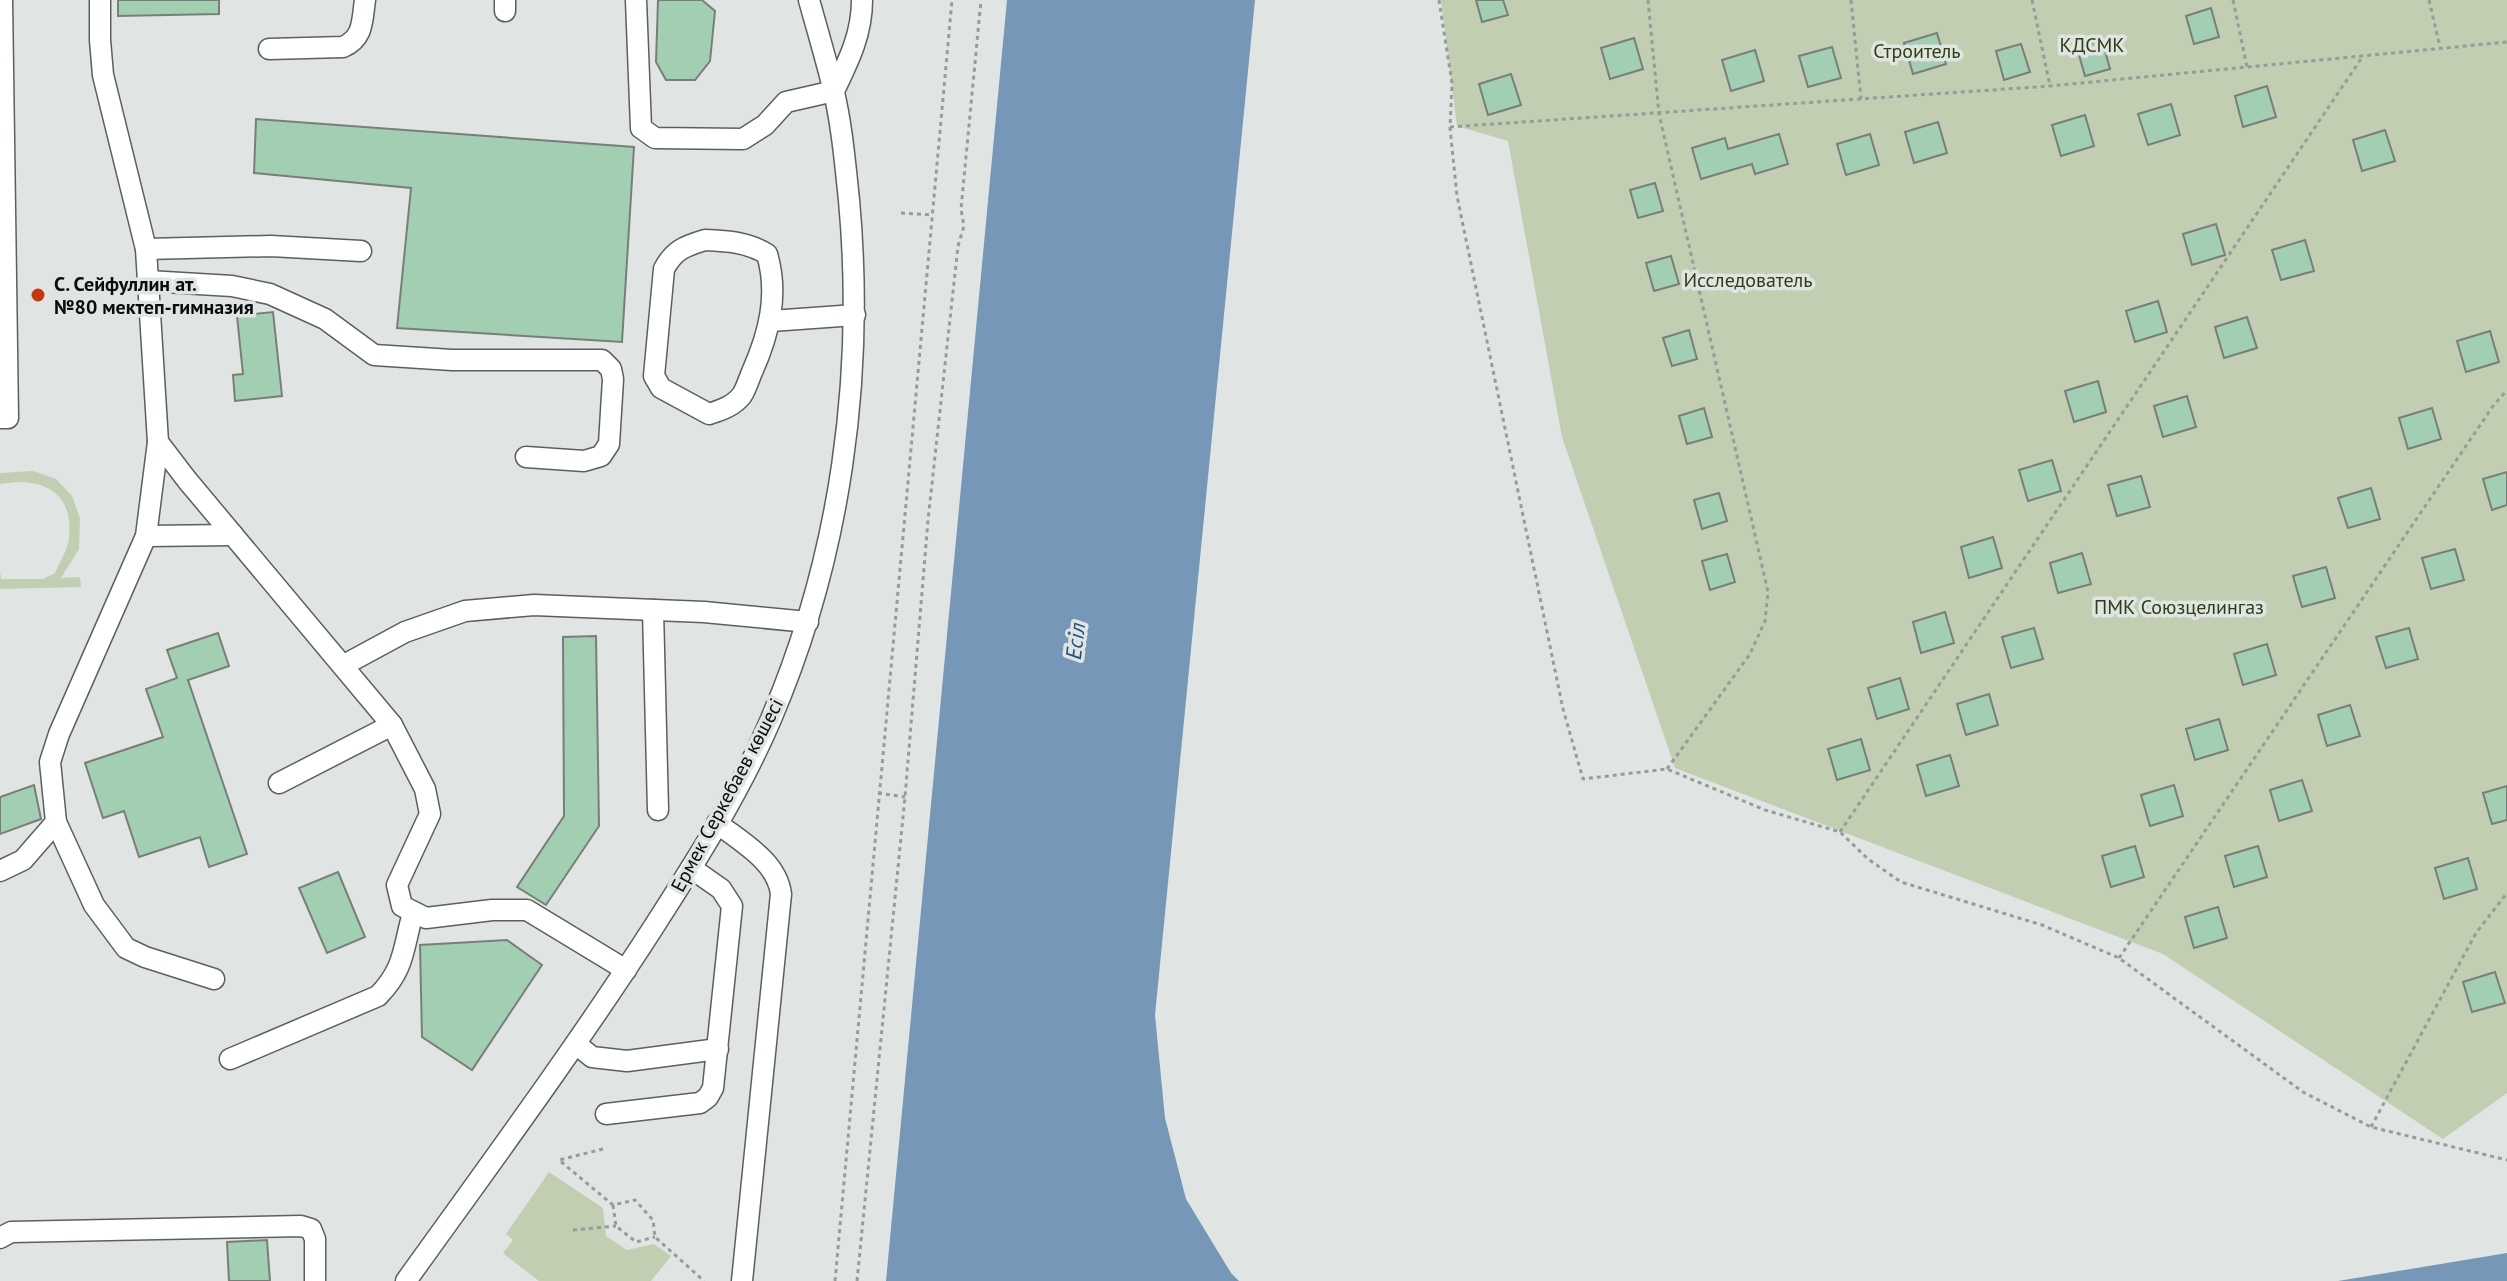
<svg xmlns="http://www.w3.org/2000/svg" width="2507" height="1281" font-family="'PT Sans',sans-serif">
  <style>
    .green { fill: #c1ceb1 }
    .water { fill: #7697b7 }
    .building { fill: #a2ceb2; stroke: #7a7e7b; stroke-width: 2 }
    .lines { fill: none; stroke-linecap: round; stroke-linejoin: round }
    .minor-casing { stroke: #5b5f5e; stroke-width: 23 }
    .path { stroke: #979b9a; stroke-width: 3; stroke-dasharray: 4 4; stroke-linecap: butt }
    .minor { stroke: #fff; stroke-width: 20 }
    .poi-dot { fill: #c13811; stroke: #e0e5e4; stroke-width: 3 }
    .labels { text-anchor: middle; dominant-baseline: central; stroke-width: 7; stroke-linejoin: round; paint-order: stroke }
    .park-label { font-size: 20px; fill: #2e3e0f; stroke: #e0e5e4 }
    .poi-label { font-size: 20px; font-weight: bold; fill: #0b0d0d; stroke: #e0e5e4; text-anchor: start }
    .street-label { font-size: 20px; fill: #0b0d0d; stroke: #e0e5e4 }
    .water-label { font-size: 22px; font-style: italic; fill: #20527e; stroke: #e0e5e4 }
  </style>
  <rect width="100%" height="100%" fill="#e0e5e4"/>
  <g class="green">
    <path d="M1441 0H2507V1093L2443 1139 2163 954 1675 768 1562 437 1508 141 1457 126Z"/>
    <path d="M33 471 56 479 72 496 80 518 79 549 61 578 80 577 81 587 0 589V570L1 579H43L55 573C60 562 68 549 69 538 74 490 41 477 0 484V473Z"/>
    <path d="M549 1172 603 1208 606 1236 627 1250 654 1244 671 1256 651 1281H539L503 1253 513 1240 506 1234Z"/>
  </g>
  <g class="water">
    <path d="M1007 0H1255L1155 1015 1165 1118 1186 1199 1231 1273 1239 1281H886Z"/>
    <path d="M2507 1253V1281H2338Z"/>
  </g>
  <g class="building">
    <path d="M118 0H219V14L118 16Z"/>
    <path d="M658 0H702L715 11 710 61 695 80H666L656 62Z"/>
    <path d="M1476 0H1503L1508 15 1482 22Z"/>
    <path d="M2211 8 2219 37 2194 44 2186 16Z"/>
    <path d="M1937 33 1946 64 1913 74 1904 43Z"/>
    <path d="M1634 38 1643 69 1610 79 1601 48Z"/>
    <path d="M2102 40 2110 69 2085 76 2077 48Z"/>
    <path d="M2021 44 2030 72 2004 80 1996 51Z"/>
    <path d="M1832 47 1841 78 1808 87 1799 56Z"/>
    <path d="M1755 50 1764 81 1731 91 1722 60Z"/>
    <path d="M1511 74 1521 105 1488 115 1479 84Z"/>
    <path d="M2267 86 2276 117 2243 127 2235 96Z"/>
    <path d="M2171 104 2180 135 2148 145 2138 114Z"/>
    <path d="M2085 115 2094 146 2061 156 2052 125Z"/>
    <path d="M256 119 634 147 622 342 397 328 411 188 254 173Z"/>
    <path d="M1938 122 1947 153 1914 163 1905 132Z"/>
    <path d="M2385 130 2395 161 2362 171 2353 140Z"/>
    <path d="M1779 134 1788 164 1755 174 1752 164 1701 179 1692 148 1725 138 1728 149Z"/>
    <path d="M1870 134 1879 165 1846 175 1837 144Z"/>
    <path d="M1655 183 1663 211 1638 218 1630 190Z"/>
    <path d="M2216 224 2225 255 2192 265 2183 234Z"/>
    <path d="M2305 240 2314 271 2281 280 2272 250Z"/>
    <path d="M1671 256 1679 284 1654 291 1646 263Z"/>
    <path d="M2158 301 2167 332 2135 342 2126 311Z"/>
    <path d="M273 312 282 396 235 401 233 375 243 374 237 316Z"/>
    <path d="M2247 317 2257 348 2224 358 2215 327Z"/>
    <path d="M1689 330 1697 359 1672 366 1663 338Z"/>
    <path d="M2490 331 2499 362 2466 372 2457 341Z"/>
    <path d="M2098 381 2106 412 2074 422 2065 391Z"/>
    <path d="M2187 396 2196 427 2163 437 2154 406Z"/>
    <path d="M1704 408 1712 437 1687 444 1679 416Z"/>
    <path d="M2432 408 2441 439 2408 449 2399 418Z"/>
    <path d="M2052 460 2061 491 2028 501 2019 470Z"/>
    <path d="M2507 472V505L2492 510 2483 479Z"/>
    <path d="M2141 476 2150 507 2117 516 2108 485Z"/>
    <path d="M2371 488 2380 519 2348 528 2338 498Z"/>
    <path d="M1719 493 1727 521 1702 529 1694 500Z"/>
    <path d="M1993 537 2002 568 1969 578 1961 547Z"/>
    <path d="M2455 549 2464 580 2431 589 2422 558Z"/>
    <path d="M2082 553 2091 584 2058 593 2050 563Z"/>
    <path d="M1727 554 1735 582 1710 590 1702 561Z"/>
    <path d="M2326 567 2335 598 2302 607 2293 576Z"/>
    <path d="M1945 612 1954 643 1921 653 1913 622Z"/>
    <path d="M2034 628 2043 659 2011 668 2002 637Z"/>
    <path d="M2409 628 2418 659 2386 668 2376 637Z"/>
    <path d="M218 633 229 666 188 680 247 854 209 867 200 837 139 857 124 811 103 818 85 763 163 737 146 689 177 678 167 650Z"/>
    <path d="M596 636 599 826 546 905 517 887 564 816 563 637Z"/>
    <path d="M2267 644 2276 675 2243 685 2234 654Z"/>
    <path d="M1900 678 1909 709 1877 719 1868 688Z"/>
    <path d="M1989 694 1998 725 1966 735 1957 704Z"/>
    <path d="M2350 705 2360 736 2327 746 2318 715Z"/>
    <path d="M2219 719 2228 750 2195 760 2186 729Z"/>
    <path d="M1861 739 1870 770 1837 780 1828 749Z"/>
    <path d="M1950 755 1959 786 1926 796 1917 765Z"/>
    <path d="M2302 780 2312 811 2279 821 2270 790Z"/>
    <path d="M34 785 41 819 0 834V797Z"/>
    <path d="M2174 785 2183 816 2150 826 2141 795Z"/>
    <path d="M2507 786V820L2492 824 2483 793Z"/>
    <path d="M2135 846 2144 877 2111 887 2102 856Z"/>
    <path d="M2258 846 2267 877 2234 887 2225 856Z"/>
    <path d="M2468 858 2477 889 2444 899 2435 868Z"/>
    <path d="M338 872 365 937 327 953 299 888Z"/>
    <path d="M2218 907 2227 938 2194 948 2185 917Z"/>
    <path d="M507 940 542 965 472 1070 422 1037 420 945Z"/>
    <path d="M2495 972 2505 1003 2472 1012 2463 982Z"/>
    <path d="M267 1240 270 1281H229L227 1242Z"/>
  </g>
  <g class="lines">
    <g class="minor-casing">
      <g id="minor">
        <path d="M100 0V40L103 75 146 249 158 442 187 480 392 725 425 789 430 814 397 885 402 906 426 918 492 910H527L626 970"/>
        <path d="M505 0V11"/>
        <path d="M636 0 641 128 655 138 743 139 765 125 786 102 834 91C849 60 862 34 862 0"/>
        <path d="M269 49 343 47C364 38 362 20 365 0"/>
        <path d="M705 240C728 241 747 242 767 254 779 295 769 334 752 372 749 379 746 389 742 395 734 406 721 410 709 414L661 388 654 376 664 269C674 250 685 246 705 240Z"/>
        <path d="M146 249 271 246 361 251"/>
        <path d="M148 281 232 286 270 294 325 319 374 355 452 360H602L611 369 613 379 609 444 601 456 584 461 526 457"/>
        <path d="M771 321 855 315"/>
        <path d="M0 418H8L2 0"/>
        <path d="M158 442 146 536 59 734 50 762 56 822 94 905 126 948 145 957 214 979"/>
        <path d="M146 536 233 535"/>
        <path d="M653 610 658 810"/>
        <path d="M344 665 405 632 465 611 534 605 704 612 808 622"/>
        <path d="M279 783 392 725"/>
        <path d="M717 823C741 842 777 861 781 894L742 1281"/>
        <path d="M0 871 23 860 56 822"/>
        <path d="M576 1044 592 1057 627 1061 718 1049"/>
        <path d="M230 1059 378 996C405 969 403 948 413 913"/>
        <path d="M606 1114 700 1103 708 1097 713 1088 732 906 721 889 691 868"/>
        <path d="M0 1238 11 1232 301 1226 311 1229 315 1239V1281"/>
        <path d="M406 1281C490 1164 575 1049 653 928 696 861 740 792 771 719 841 556 865 376 849 200 845 163 842 125 833 88 826 59 817 29 809 0"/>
      </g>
    </g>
    <g class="path">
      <path d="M1439 0 1452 83 1450 128 1457 196 1563 709 1583 779 1667 769 1765 810 1840 832 1868 859 1901 882 2042 925 2119 958 2303 1092 2371 1127 2507 1160"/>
      <path d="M1648 0 1659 114 1768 592 1765 621 1750 654 1667 769"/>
      <path d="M1851 0 1861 99"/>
      <path d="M2032 0 2050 86"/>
      <path d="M2233 0 2247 67"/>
      <path d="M2429 0 2440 47"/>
      <path d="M1450 127 2050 86 2507 42"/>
      <path d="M901 213 933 215"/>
      <path d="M878 793 905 797"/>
      <path d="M1840 832 2363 56"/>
      <path d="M2119 958 2493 406 2507 390"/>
      <path d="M2371 1127 2476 933 2507 893"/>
      <path d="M603 1149 559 1160 613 1205 635 1200 653 1220 655 1237 704 1281"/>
      <path d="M613 1205 616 1226 636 1242 655 1237"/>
      <path d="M573 1230 616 1226"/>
      <path d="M835 1281 952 0"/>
      <path d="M857 1281 905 797 928 520 958 246 964 226 961 209 981 0"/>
    </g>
    <use href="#minor" class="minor"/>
  </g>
  <circle class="poi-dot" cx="38" cy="295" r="8"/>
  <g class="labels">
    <g class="park-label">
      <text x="2092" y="45">КДСМК</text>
      <text x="1917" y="51">Строитель</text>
      <text x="1748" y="280">Исследователь</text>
      <text x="2179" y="607">ПМК Союзцелингаз</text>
    </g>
    <g class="poi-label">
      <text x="54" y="284">С. Сейфуллин ат.<tspan x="54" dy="23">№80 мектеп-гимназия</tspan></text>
    </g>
    <g class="street-label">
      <text transform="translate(727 795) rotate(-62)">Ермек Серкебаев көшесі</text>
    </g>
    <g class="water-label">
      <text transform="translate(1075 641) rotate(-83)">Есіл</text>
    </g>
  </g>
</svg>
